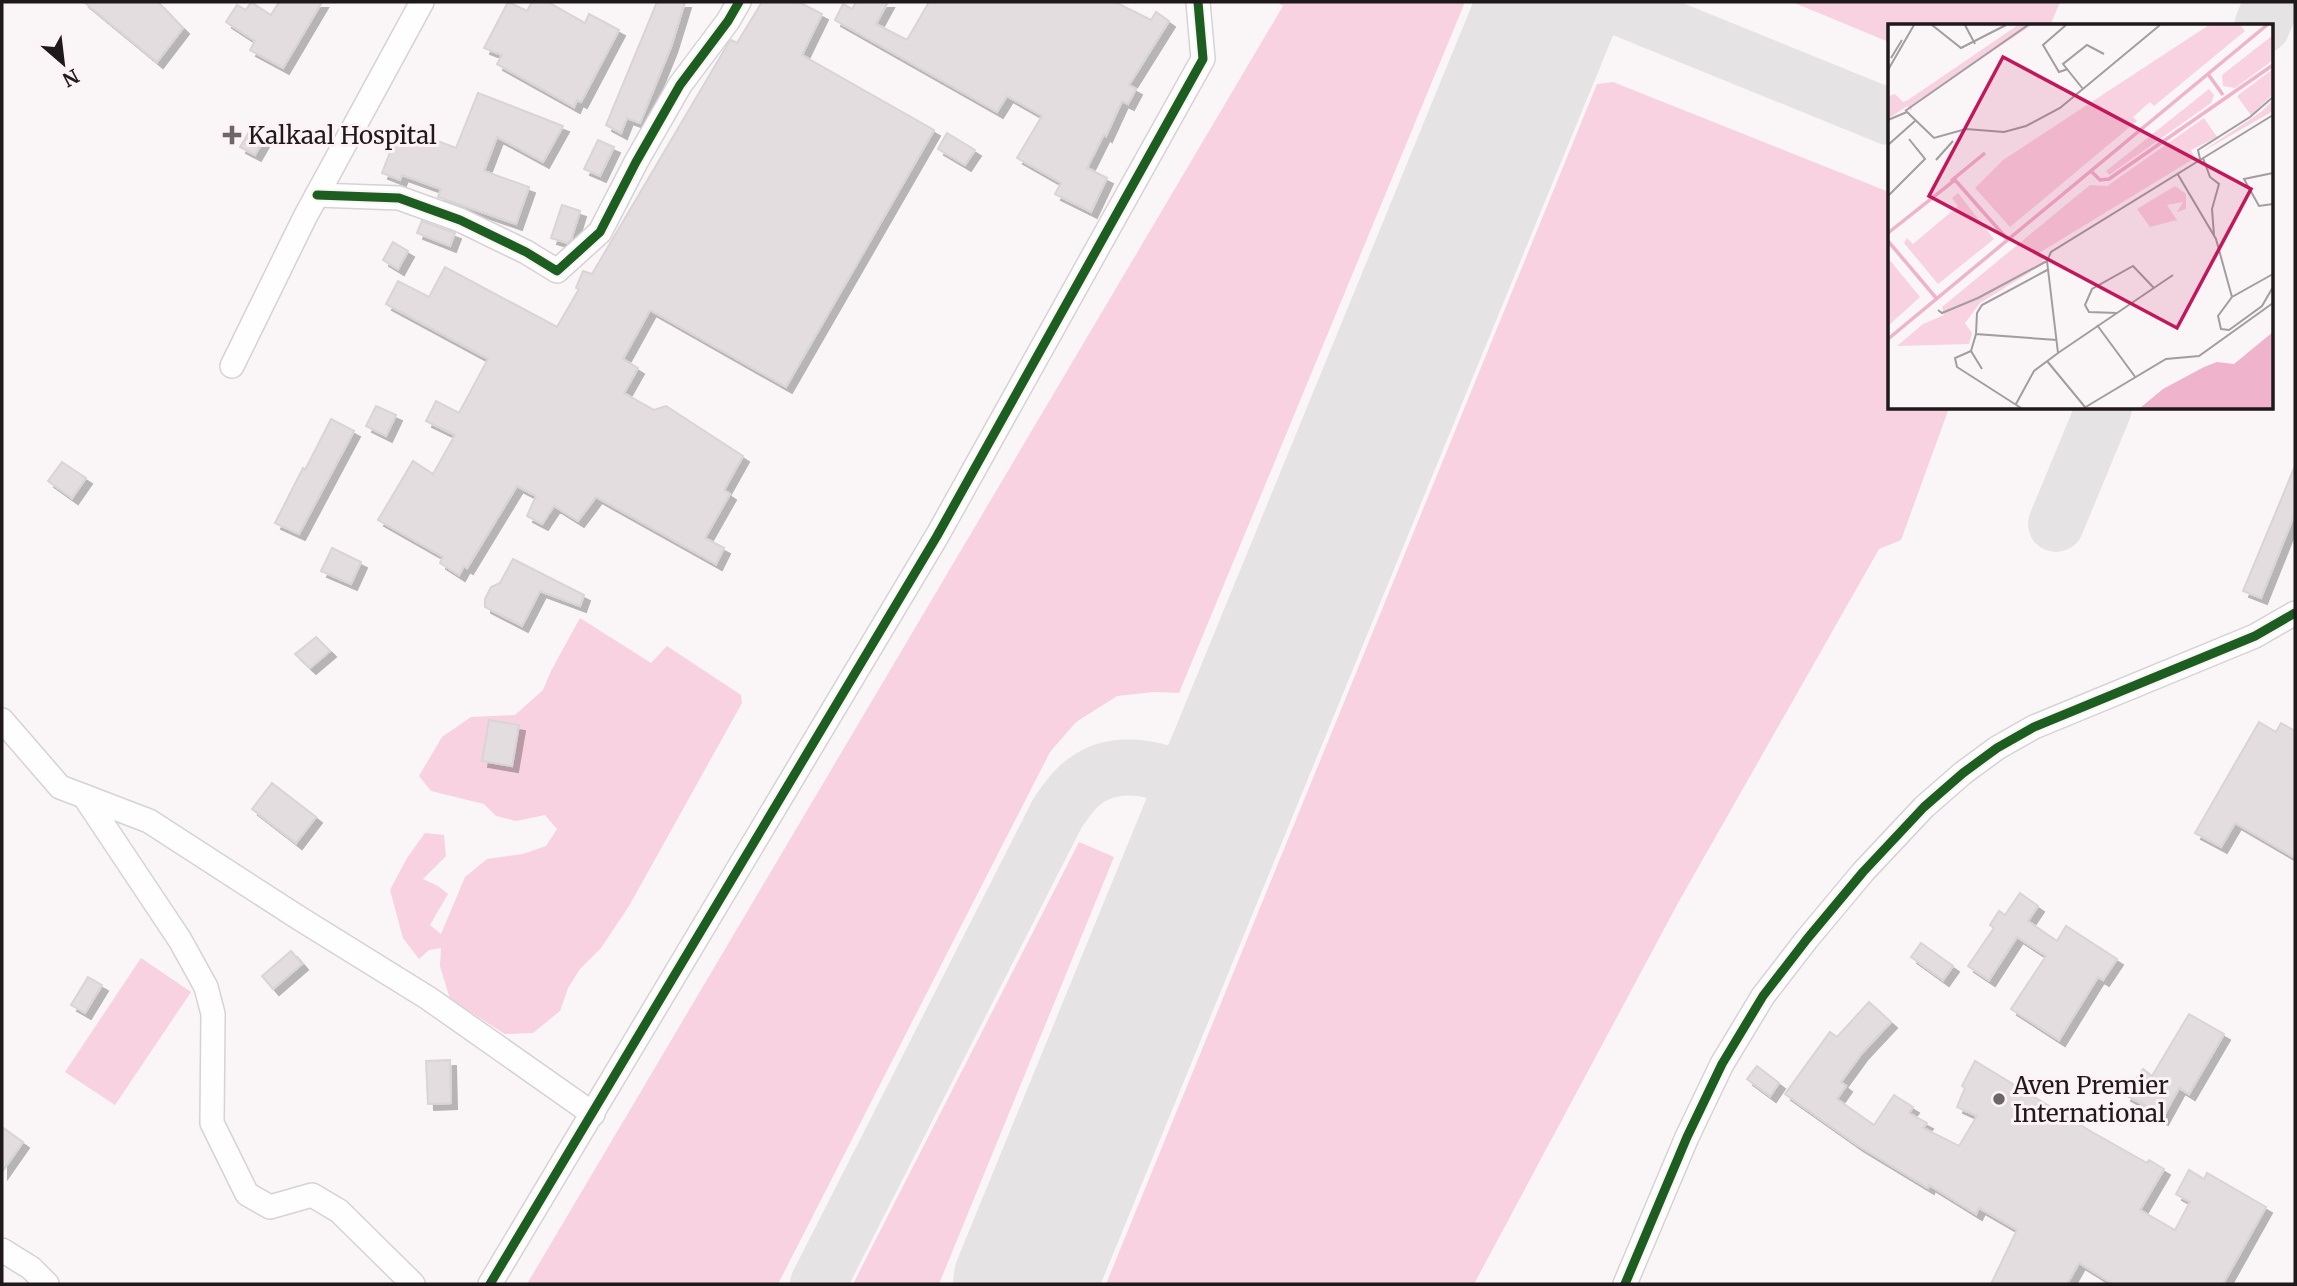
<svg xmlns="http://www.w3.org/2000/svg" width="2297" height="1286" font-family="Merriweather,serif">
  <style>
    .green { fill: #f8d2e0 }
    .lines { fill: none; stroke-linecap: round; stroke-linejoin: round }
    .taxiway { stroke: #e6e3e4; stroke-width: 56 }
    .runway { stroke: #e6e3e4; stroke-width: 142 }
    .building { fill: #e3dddf; stroke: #d9d4d6; stroke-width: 2; filter: url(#shadow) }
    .minor-casing { stroke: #d7d2d4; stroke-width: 26 }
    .minor { stroke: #fefefe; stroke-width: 23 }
    .cycleway-casing { stroke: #fdf2f6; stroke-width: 13 }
    .cycleway { stroke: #1b5e20; stroke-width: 9 }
    .poi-dot { fill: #6c6668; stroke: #fdf2f6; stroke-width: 2.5 }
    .labels { text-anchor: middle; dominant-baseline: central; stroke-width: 6; stroke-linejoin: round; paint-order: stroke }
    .poi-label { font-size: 24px; fill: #1f191b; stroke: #fdf2f6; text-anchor: start }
    .inset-river { fill: none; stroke: #f0b3cc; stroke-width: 3.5 }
    .inset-road { fill: none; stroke: #a29d9f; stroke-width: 2 }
    .view { fill: #c2185b; fill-opacity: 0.15; stroke: #c2185b; stroke-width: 3.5 }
    .inset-edge { fill: none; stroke: #1f191b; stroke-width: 3.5 }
  </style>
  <defs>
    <filter id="shadow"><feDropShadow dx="6" dy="6" stdDeviation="0" flood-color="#0004"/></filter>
  </defs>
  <rect width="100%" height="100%" fill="#faf5f7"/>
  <g class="green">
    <path d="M1277 2H1465L1179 693 1154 692 1117 696 1076 722 1050 752 778 1284H527L1283 6Z"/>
    <path d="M1792 2H2060L2050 26H1889V42Z"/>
    <path d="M1613 82 1889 192V408H1949L1901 540 1879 549 1678 903 1474 1284H1106L1597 84Z"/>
    <path d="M580 618 651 663 667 646 741 695 742 703 629 906 601 948 580 969 568 988 560 1011 533 1033 505 1034 450 999 440 966 441 948 429 950 419 959 403 938 390 890 407 858 425 833 444 835 446 856 423 879 438 886 448 894 430 925 441 934 465 877 487 859 523 854 546 846 557 829 545 815 516 821 496 816 484 804 431 791 419 776 442 737 471 717 515 715 543 690 551 671Z"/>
    <path d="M1079 842 1114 857 939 1284H853Z"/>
    <path d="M141 958 191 992 115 1105 65 1072Z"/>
  </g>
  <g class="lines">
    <g class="taxiway">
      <path d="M1606 2 1889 117"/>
      <path d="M2262 26 2272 2"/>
      <path d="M2056 524 2104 408"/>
      <path d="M818 1284 1058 812C1067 800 1075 787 1088 779 1129 751 1183 781 1225 794"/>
    </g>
    <path class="runway" d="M1024 1284 1550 2"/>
  </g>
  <g class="building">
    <path d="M84 2H158L183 28 157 62Z"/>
    <path d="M251 2 271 15 279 2H322L283 68 250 50 255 41 226 22 237 5 246 10Z"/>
    <path d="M508 2 527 11 532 2H548L585 23 589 14 619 30 581 102 577 100 574 107 497 64 502 55 484 48Z"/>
    <path d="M657 2H685L671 47 640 123 627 118 621 133 606 125Z"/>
    <path d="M762 2H799L822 14 802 55 934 130 786 387 650 310 623 359 638 368 624 393 654 410 666 406 743 456 724 490 730 494 705 538 724 548 716 564 596 497 578 521 554 506 542 524 527 516 536 496 517 486 467 568 464 566 459 575 440 563 443 557 378 520 413 461 433 474 455 435 426 421 436 401 459 413 488 359 386 304 398 281 429 297 445 267 557 327 579 289 576 288 583 271 592 274 729 42 731 40 737 43Z"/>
    <path d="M856 2H888L876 24 907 40 929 2H1115L1151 20 1156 12 1169 21 1129 85 1136 89 1128 104 1122 101 1106 136 1104 134 1087 168 1107 178 1091 212 1055 194 1061 183 1017 158 1042 116 1007 96 997 112 835 20 843 4 852 9Z"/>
    <path d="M478 93 563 126 543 162 497 137 484 171 529 187 516 224 438 197 441 189 402 175 400 180 382 173 396 137 415 145 419 134 456 148Z"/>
    <path d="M249 132 263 141 255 155 240 147Z"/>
    <path d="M947 133 975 150 965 165 938 149Z"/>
    <path d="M598 140 614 147 600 176 584 169Z"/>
    <path d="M562 205 580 211 571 240 567 243 551 238Z"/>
    <path d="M422 221 455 233 450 246 417 233Z"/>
    <path d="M393 242 408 251 398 269 383 260Z"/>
    <path d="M376 406 396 415 386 436 366 426Z"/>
    <path d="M331 419 354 431 299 534 275 523 303 468 305 470Z"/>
    <path d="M62 462 86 478 72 498 48 481Z"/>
    <path d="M2295 466V513L2261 598 2243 591Z"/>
    <path d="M332 548 361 562 351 584 321 571Z"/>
    <path d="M513 559 584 595 580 606 540 591 522 626 485 607V599L491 587 500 583Z"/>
    <path d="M316 637 330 651 310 668 295 654Z"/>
    <path d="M489 720 519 725 512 766 482 761Z"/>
    <path d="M2259 722 2276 732 2281 723 2295 731V858L2235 823 2221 847 2195 833Z"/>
    <path d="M272 783 316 817 296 843 252 809Z"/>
    <path d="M2020 893 2038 906 2028 921 2057 941 2066 926 2117 959 2103 980 2098 977 2059 1040 2011 1009 2046 956 2017 937 1989 980 1968 966 1994 928 1990 925 1999 911 2005 915Z"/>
    <path d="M1921 943 1953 966 1943 980 1911 957Z"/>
    <path d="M291 951 302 964 273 989 262 976Z"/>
    <path d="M88 977 102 985 85 1013 71 1005Z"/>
    <path d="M1869 1002 1891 1022 1862 1053 1841 1082 1846 1086 1837 1099 1874 1125 1894 1095 1913 1107 1909 1113 1927 1123 1923 1128 1959 1146 1977 1116 1957 1107 1965 1088 1962 1086 1975 1061 2092 1132 2147 1163 2149 1160 2164 1169 2140 1210 2175 1230 2190 1202 2176 1194 2189 1170 2204 1179 2207 1173 2266 1207 2223 1284H2113L2079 1263 2067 1284H1991L2017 1230 1979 1208 1976 1214 1929 1185 1928 1188 1857 1145 1785 1094 1830 1032 1837 1037Z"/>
    <path d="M2189 1014 2224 1034 2189 1094 2179 1088 2162 1119 2144 1110 2146 1106 2125 1095 2143 1069 2152 1076Z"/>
    <path d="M450 1060 451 1103 428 1104 426 1061Z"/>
    <path d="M1757 1066 1779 1083 1770 1096 1747 1079Z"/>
    <path d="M2 1127 23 1142 2 1172Z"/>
  </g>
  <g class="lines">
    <g class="minor-casing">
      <g id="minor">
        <path d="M317 195 399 198 460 220 526 252 557 271 600 232 636 162 680 85 728 21 739 2"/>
        <path d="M232 366 305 217 422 2"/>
        <path d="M2 720 60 787 149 821 299 918 428 998 593 1114"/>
        <path d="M84 796 180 940 206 987 213 1014 212 1123 247 1194 270 1207 312 1195 339 1211 413 1284"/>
        <path d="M2 1250 31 1268 47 1284"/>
        <path d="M490 1284 937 536 1203 59 1198 2"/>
        <path d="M1625 1284 1687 1137 1722 1064 1763 996 1807 939 1863 872 1924 807 1963 773 1997 748 2034 727 2255 636 2295 613"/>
      </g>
    </g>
    <use href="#minor" class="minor"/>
    <g class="cycleway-casing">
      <g id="cycleway">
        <path d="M317 195 399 198 460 220 526 252 557 271 600 232 636 162 680 85 728 21 739 2"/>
        <path d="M490 1284 937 536 1203 59 1198 2"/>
        <path d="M1625 1284 1687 1137 1722 1064 1763 996 1807 939 1863 872 1924 807 1963 773 1997 748 2034 727 2255 636 2295 613"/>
      </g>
    </g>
    <use href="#cycleway" class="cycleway"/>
  </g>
  <g class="poi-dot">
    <path d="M228.5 124.5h7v7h7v7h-7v7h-7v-7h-7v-7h7z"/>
    <circle cx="1999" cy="1099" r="7"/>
  </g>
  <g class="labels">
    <g class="poi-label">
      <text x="248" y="135">Kalkaal Hospital</text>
      <text x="2013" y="1085">Aven Premier<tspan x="2013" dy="28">International</tspan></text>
    </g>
  </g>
  <g transform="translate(1888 24)">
    <rect width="385" height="385" fill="#faf5f7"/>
    <path d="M130 1H144L25 80 23 87 19 82 0 95 1 72 7 70 15 78 20 76ZM321 1H352L357 7 266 82 262 78 245 93 249 97 122 203 87 164 115 136ZM385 11V36L347 64 335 62 334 51ZM385 45V70L363 91 349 72ZM321 65 326 71 323 79 221 151 218 147ZM385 76V87L312 129 373 88ZM316 94 329 113 303 126 307 134 151 229 157 239 92 279 77 299 84 309 81 320 9 322 35 300 56 291 54 283 202 161 219 162ZM287 162 298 170V185L289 188 295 178 279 181 289 196 262 203 249 185ZM70 169 106 215 50 260 16 219 19 214 25 220 70 182 64 174ZM0 234 32 273 0 302Z" fill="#f8d2e0"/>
    <path d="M385 308V384H252L275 365 316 343 329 338 346 340Z" fill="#f0b3cc"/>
    <path class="inset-river" d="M320 50 335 71M203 147 212 156 221 155 385 41M63 157 97 129M0 209 67 156 120 216M0 217 49 275M0 315 379 1"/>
    <path class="inset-road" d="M44 1 73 24 118 1M77 1 87 20M178 1 155 21 171 48 180 45M3 34 14 16M0 46 26 1M195 65 175 40 199 21 216 30M17 87 140 1M0 96 19 88 46 114 78 105 116 108 138 102 172 84 272 1M0 121 27 97M315 134 322 153 331 160 324 185 326 211M312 135 310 126 362 93 385 73M48 136 65 117M289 149 328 215 344 273M385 149 356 155 371 182 385 180M0 172 37 135 21 115M161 245 94 281 89 289 88 310 169 316M385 250 344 273 330 292 333 305 341 306 374 282 385 263M50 286 54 289 90 274 159 237M229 289 201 288 197 281 204 265 245 242 266 264M209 301 248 354M88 310 83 327 94 345M83 327 67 334 69 343 133 384M170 329 285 251M159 337 197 383M128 380 146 347 170 329 159 237 163 228 385 91M196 384 278 335 311 332 385 279"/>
    <path class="view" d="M115 33 363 165 289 304 41 172Z"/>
    <rect width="385" height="385" class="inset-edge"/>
  </g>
  <rect width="2297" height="1286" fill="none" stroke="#1f191b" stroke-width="7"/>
  <g transform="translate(63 63) rotate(152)" stroke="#fdf2f6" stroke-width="5" paint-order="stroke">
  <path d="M0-5L12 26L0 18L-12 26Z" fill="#1f191b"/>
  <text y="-10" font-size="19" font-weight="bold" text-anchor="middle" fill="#1f191b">N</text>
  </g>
</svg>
